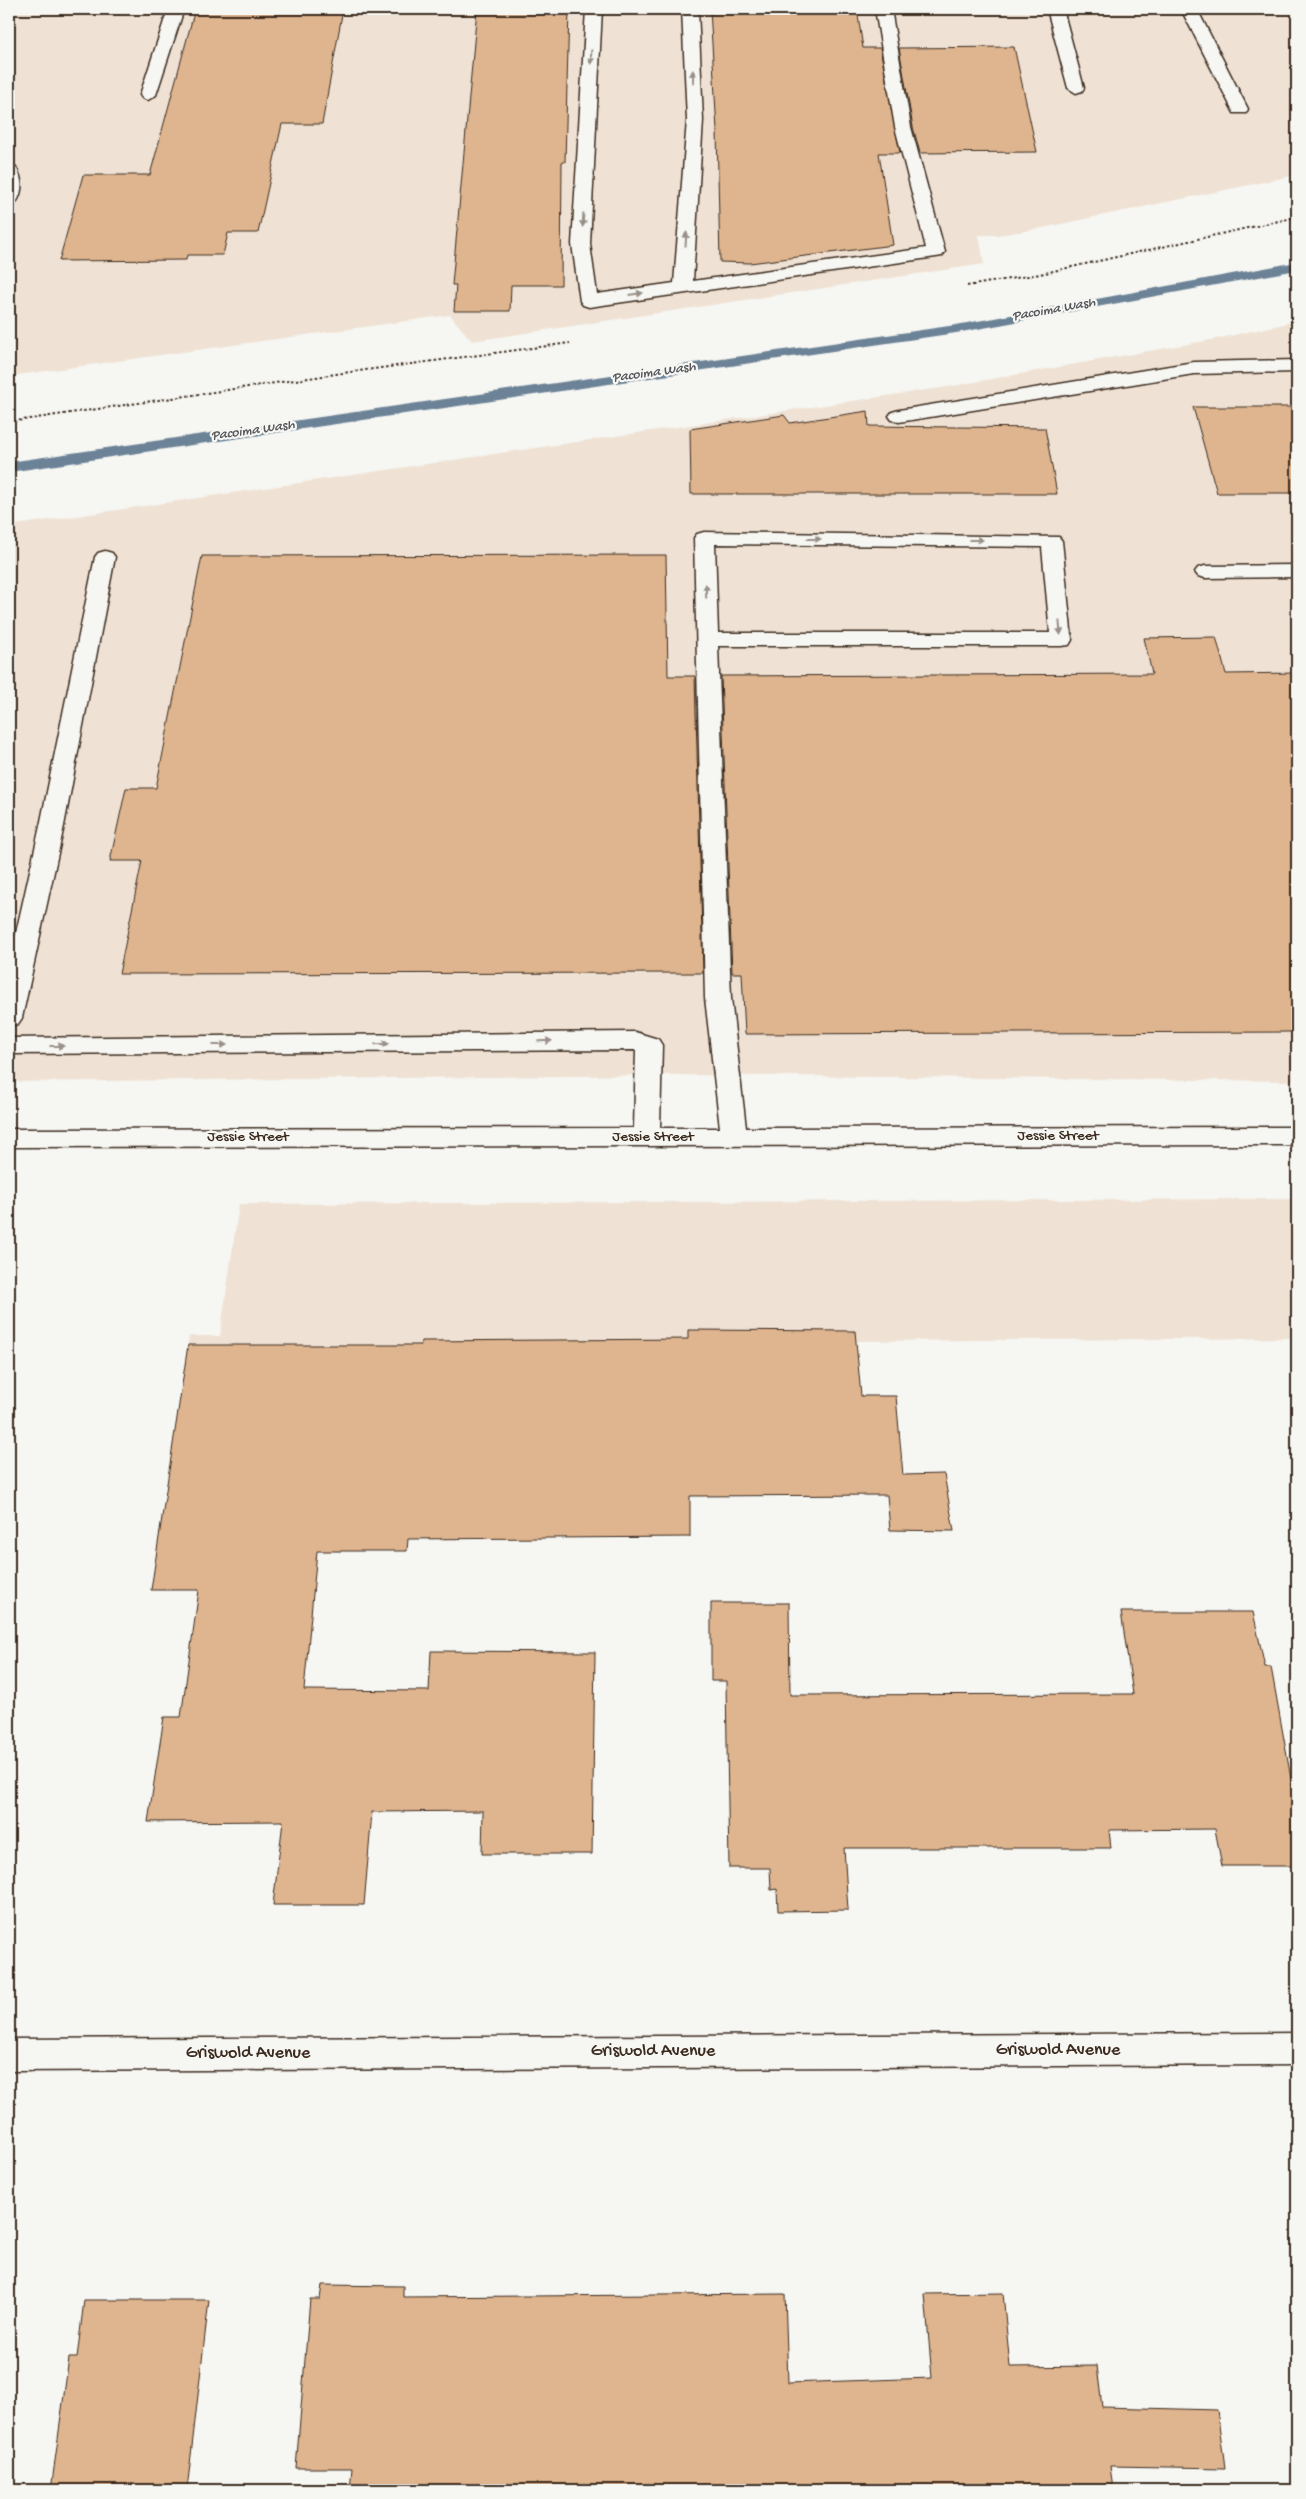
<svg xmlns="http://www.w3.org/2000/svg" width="1306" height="2499" font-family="'Gochi Hand',sans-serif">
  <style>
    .built { fill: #efe2d4 }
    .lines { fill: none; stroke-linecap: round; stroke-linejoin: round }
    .stream { fill: #6c8397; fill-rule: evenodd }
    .building { fill: #deb58f; stroke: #3b2a1e }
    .minor-casing { stroke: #3b2a1e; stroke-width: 3 }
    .path { stroke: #3b2a1e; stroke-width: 2; stroke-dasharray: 2.5 2.5; stroke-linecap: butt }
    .minor { fill: #f6f6f2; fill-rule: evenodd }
    .oneway { fill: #989088 }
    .labels { text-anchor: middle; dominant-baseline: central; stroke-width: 4.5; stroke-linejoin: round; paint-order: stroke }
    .far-water-label { font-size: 14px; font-style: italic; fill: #54565b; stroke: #f6f6f2 }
    .street-label { font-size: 15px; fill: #3b2a1e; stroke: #f6f6f2 }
    .near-street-label { font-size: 18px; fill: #3b2a1e; stroke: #f6f6f2 }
  </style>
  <rect width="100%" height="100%" fill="#f6f6f2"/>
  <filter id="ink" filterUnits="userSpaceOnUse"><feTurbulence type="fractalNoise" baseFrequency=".02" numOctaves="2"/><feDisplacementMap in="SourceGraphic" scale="10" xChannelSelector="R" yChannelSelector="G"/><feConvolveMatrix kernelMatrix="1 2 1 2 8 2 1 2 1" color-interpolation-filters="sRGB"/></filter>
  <g filter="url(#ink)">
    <g class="built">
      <path d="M9 9H1297V175L1037 229 998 235H979L984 264 472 341 450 315 10 376Z"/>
      <path d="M1297 321V1081L675 1075 9 1082V526L947 387 1216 339Z"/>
      <path d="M1297 1199V1338L856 1341 867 1495 690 1496V1537L408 1539 297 1514 162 1515 189 1336H220L239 1204Z"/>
    </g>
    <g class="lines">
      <path class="stream" d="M1297 262V270L956 333 9 472V462L956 325Z"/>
    </g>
    <g class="building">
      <path d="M195 9H343L322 124H282L258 233H228L223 255H187L186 260 59 261 83 175H150Z"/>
      <path d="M477 9H569L565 162H562L561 285H511L510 311H454L456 285H452Z"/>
      <path d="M710 9H857L863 48H880L900 153H879L893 245 750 263 720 262 717 131Z"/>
      <path d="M1014 47 1037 152 920 153 913 127 899 48Z"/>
      <path d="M1193 407H1297V493H1217Z"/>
      <path d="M868 411 869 426 1045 428 1057 494H691L690 429 784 415 790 423Z"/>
      <path d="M666 555 668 676H695L703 973 119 974 142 861H110L126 788H156L202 556Z"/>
      <path d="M1216 637 1226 674 1297 673V1032L745 1034 742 973H732L721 676 1152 674 1144 638Z"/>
      <path d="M688 1330 855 1331 861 1396H896L903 1475 944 1474 954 1531 890 1530 887 1495 690 1496V1537L408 1539 407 1551H317L304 1690 429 1691 431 1651 595 1652 592 1854H482L483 1811 372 1812 364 1905H273L283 1821 148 1822 164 1717H181L199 1590H151L188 1345H421L422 1341 688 1339Z"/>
      <path d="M711 1603H789L790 1695 1133 1694 1121 1612H1253L1265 1667H1271L1297 1812V1866H1222L1215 1829 1109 1830 1111 1848H844L848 1910 778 1911 777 1889 771 1890 770 1868H729L726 1681H711Z"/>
      <path d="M322 2285 403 2286V2297L785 2294 788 2383 932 2378 925 2294 1003 2293 1010 2367 1097 2366 1102 2407 1217 2410 1225 2468 1110 2466 1113 2490H350L352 2468H296L310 2299H320Z"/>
      <path d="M84 2300H209L187 2490H51L69 2358H77Z"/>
    </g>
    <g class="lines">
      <g class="minor-casing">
        <g id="minor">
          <path d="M168 9H184L156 95 148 100 142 98 140 95Z"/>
          <path d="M586 9H602L590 244 597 294 674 283 687 120 682 9H698L703 120 693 281 926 248 895 127 875 9H891L911 127 945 252 942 256 936 257 589 307 583 305 580 301 572 244Z"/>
          <path d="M1047 9H1063L1084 88 1082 91 1076 93 1068 88Z"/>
          <path d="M1181 9H1197L1248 109 1246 113H1234L1232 109Z"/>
          <path d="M9 165 15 166C23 178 24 192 15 204L9 205Z"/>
          <path d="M1297 360V372L1194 374 899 422 892 420 889 416 892 412 899 410 1194 362Z"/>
          <path d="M704 532 1059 537 1062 541 1072 640 1069 645 1061 646H718L731 998 746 1128 1297 1127V1145L9 1147V1129L634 1128 636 1050 9 1054V1038L635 1032 658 1039 662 1045 660 1128H720L705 998 694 538 697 534ZM715 544 1042 547 1050 633H718Z"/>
          <path d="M105 551 112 553 115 557 64 826 22 1018 18 1024 9 1026V964L40 826 95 557 98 553Z"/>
          <path d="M1297 565V577L1205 578 1198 576 1195 572 1198 568 1205 566Z"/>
          <path d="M1297 2033V2065L9 2071V2039Z"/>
        </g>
      </g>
      <g class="path">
        <path d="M967 286 1040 274 1297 217"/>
        <path d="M9 422 343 373 570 343"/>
      </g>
      <use href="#minor" class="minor"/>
    </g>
    <defs><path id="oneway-solid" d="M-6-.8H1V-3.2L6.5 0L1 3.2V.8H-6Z" transform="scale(1.25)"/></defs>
    <g class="oneway">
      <use href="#oneway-solid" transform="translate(591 57) rotate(93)"/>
      <use href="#oneway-solid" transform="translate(693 77) rotate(-92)"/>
      <use href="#oneway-solid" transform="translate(583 220) rotate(93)"/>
      <use href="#oneway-solid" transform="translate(686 239) rotate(-86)"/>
      <use href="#oneway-solid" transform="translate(636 294) rotate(-8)"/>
      <use href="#oneway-solid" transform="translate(814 539)"/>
      <use href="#oneway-solid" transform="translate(976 540)"/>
      <use href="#oneway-solid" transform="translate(706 591) rotate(-92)"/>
      <use href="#oneway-solid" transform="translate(1060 628) rotate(85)"/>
      <use href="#oneway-solid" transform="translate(545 1041) rotate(-1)"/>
      <use href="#oneway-solid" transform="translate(382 1044) rotate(-1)"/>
      <use href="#oneway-solid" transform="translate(220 1045)"/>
      <use href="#oneway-solid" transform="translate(57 1046)"/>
    </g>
  </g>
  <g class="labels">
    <g class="far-water-label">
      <text transform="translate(1054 310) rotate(-10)">Pacoima Wash</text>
      <text transform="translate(654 373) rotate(-8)">Pacoima Wash</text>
      <text transform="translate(253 431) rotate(-8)">Pacoima Wash</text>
    </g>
    <g class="street-label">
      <text x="1058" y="1136">Jessie Street</text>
      <text x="248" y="1137">Jessie Street</text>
      <text x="653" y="1137">Jessie Street</text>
    </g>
    <g class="near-street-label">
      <text x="1058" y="2050">Griswold Avenue</text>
      <text x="653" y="2051">Griswold Avenue</text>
      <text x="248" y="2053">Griswold Avenue</text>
    </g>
  </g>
  <rect width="1306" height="2499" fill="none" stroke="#f6f6f2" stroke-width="30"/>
  <rect x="15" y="15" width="1276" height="2469" fill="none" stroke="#3b2a1e" stroke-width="2" filter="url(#ink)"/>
</svg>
